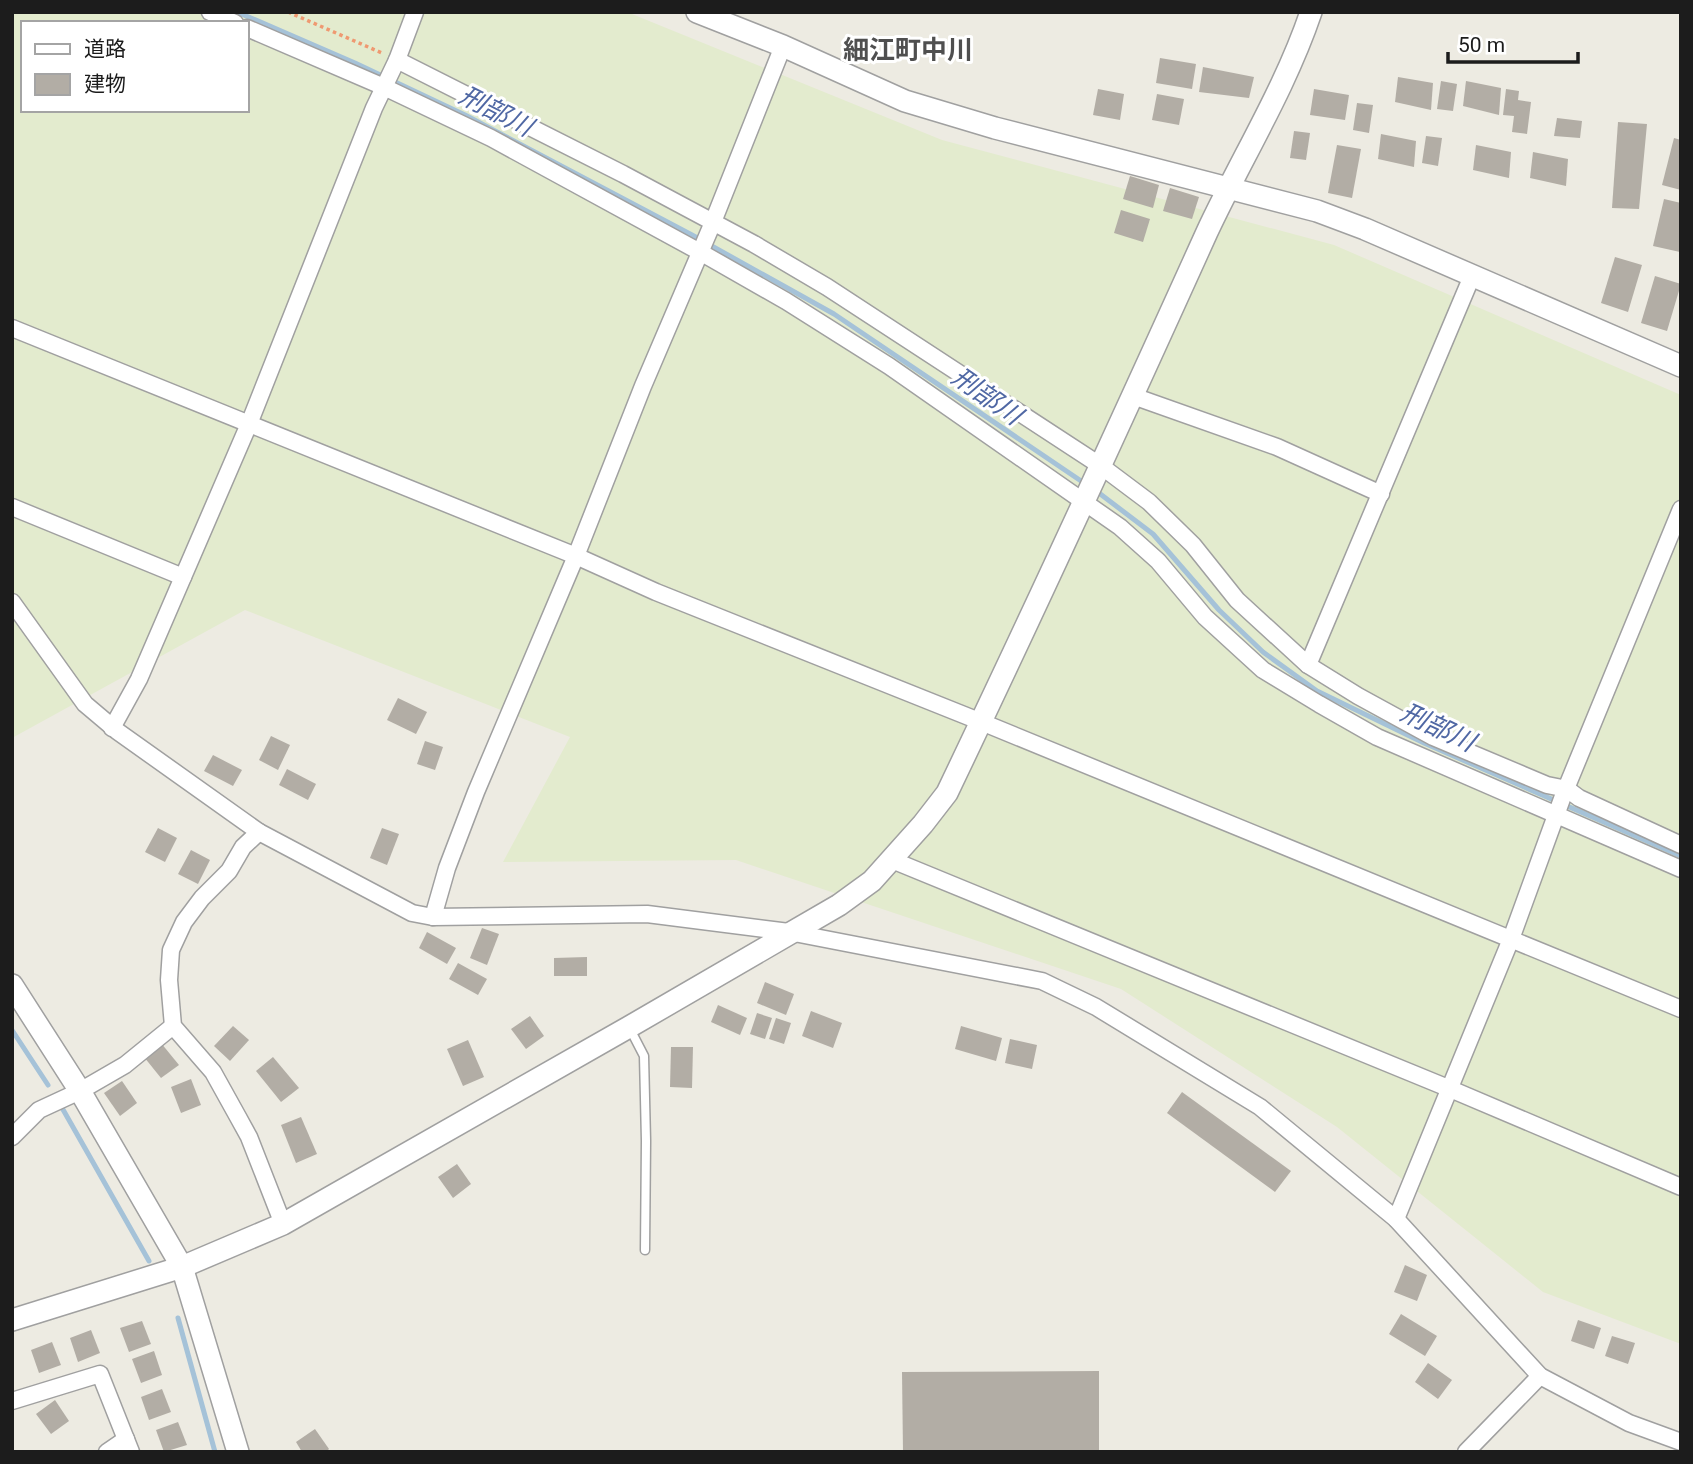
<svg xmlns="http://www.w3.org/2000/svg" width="1693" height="1464" font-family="Roboto,'Noto Sans JP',sans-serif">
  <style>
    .farmland { fill: #e3ebce; fill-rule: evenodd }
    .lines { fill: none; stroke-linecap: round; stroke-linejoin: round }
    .stream { stroke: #a5c2d8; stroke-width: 5 }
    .building { fill: #b2ada5 }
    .service-casing { stroke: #a0a0a0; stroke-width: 11 }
    .minor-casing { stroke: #a0a0a0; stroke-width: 19 }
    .tertiary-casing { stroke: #a0a0a0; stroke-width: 24 }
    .path { stroke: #ef9971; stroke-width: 3.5; stroke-dasharray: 3.5 3.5; stroke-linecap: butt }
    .service { stroke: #fff; stroke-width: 8 }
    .minor { stroke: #fff; stroke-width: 16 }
    .tertiary { stroke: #fff; stroke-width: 21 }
    .labels { text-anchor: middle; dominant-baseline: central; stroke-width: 6; stroke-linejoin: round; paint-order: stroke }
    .neighbourhood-label { font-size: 26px; font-weight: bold; fill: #4f4f4f; stroke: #fff }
    .water-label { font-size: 26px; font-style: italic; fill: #5068a4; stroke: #fff }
  </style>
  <rect width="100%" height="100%" fill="#edebe2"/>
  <path class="farmland" d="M12 12H627L942 140 1334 245 1681 395V1344L1543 1292 1337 1127 1121 989 736 860 503 862 570 737 245 610 12 738ZM23 23H247V110H23Z"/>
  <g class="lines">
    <g class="stream">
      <path d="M237 12 355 63 465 115 692 235 834 314 1087 485"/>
      <path d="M1095 490 1153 534 1219 610 1263 652 1317 691 1424 743 1681 856"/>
      <path d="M12 1030 48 1085"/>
      <path d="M61 1106 149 1261"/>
      <path d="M178 1318 215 1452"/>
    </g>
  </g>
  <g class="building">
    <path d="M1160 58 1196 64 1192 89 1156 83Z"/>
    <path d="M1203 67 1254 77 1249 98 1199 92Z"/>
    <path d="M1398 77 1433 83 1431 110 1395 102Z"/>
    <path d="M1441 81 1457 84 1453 111 1437 109Z"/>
    <path d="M1466 81 1501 88 1499 115 1463 106Z"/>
    <path d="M1098 89 1124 94 1120 120 1093 115Z"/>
    <path d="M1314 89 1349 95 1345 120 1310 115Z"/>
    <path d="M1506 89 1519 91 1518 100 1531 102 1527 134 1512 132 1514 116 1503 115Z"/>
    <path d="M1157 94 1184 99 1179 125 1152 120Z"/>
    <path d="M1357 103 1373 105 1369 133 1353 130Z"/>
    <path d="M1557 118 1582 121 1580 138 1554 136Z"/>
    <path d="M1618 122 1647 124 1639 209 1612 208Z"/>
    <path d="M1294 131 1310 133 1306 160 1290 158Z"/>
    <path d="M1381 134 1416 141 1414 167 1378 159Z"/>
    <path d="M1426 136 1442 138 1438 166 1422 163Z"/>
    <path d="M1674 138 1681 140V190L1662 185Z"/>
    <path d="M1337 145 1361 149 1352 198 1328 193Z"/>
    <path d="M1476 145 1511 152 1509 178 1473 170Z"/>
    <path d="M1533 152 1568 159 1566 186 1530 178Z"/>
    <path d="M1130 176 1159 185 1153 208 1123 199Z"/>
    <path d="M1170 188 1199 197 1192 219 1163 211Z"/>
    <path d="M1664 199 1681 203 1680 252 1653 246Z"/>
    <path d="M1121 210 1150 219 1143 242 1114 233Z"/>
    <path d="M1615 257 1642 265 1628 312 1601 303Z"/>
    <path d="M1655 276 1681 284 1667 331 1641 323Z"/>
    <path d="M398 698 427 712 416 734 387 720Z"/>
    <path d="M271 736 290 745 278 770 259 760Z"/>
    <path d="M425 741 443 747 435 770 417 764Z"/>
    <path d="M213 755 242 770 233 786 204 771Z"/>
    <path d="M287 769 316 784 308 800 279 785Z"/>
    <path d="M158 828 177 838 165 862 145 852Z"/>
    <path d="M382 828 399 834 387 865 370 858Z"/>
    <path d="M191 850 210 860 198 884 178 874Z"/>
    <path d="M482 928 499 934 487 965 470 958Z"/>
    <path d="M427 932 456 948 447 964 419 948Z"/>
    <path d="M587 957V976H554V958Z"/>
    <path d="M458 963 487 979 478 995 449 979Z"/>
    <path d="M765 982 794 994 786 1015 757 1003Z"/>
    <path d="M718 1005 747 1018 740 1035 711 1022Z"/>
    <path d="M811 1011 842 1023 833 1048 802 1036Z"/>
    <path d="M757 1013 772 1018 765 1039 750 1034Z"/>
    <path d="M530 1016 544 1036 526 1049 511 1029Z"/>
    <path d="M776 1018 791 1023 784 1044 769 1039Z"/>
    <path d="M233 1026 249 1040 230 1061 214 1046Z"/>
    <path d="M961 1026 1002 1038 996 1061 955 1049Z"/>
    <path d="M1010 1039 1037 1045 1032 1069 1005 1063Z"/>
    <path d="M468 1040 484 1077 463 1086 447 1049Z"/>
    <path d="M161 1043 179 1065 161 1078 144 1057Z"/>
    <path d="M671 1047H693L692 1088 670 1087Z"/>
    <path d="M273 1057 299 1088 281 1102 256 1071Z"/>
    <path d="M191 1079 201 1105 181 1113 171 1087Z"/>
    <path d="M122 1081 137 1103 120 1116 104 1093Z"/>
    <path d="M1182 1092 1291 1171 1275 1192 1167 1113Z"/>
    <path d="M301 1117 317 1154 296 1163 281 1125Z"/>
    <path d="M457 1164 471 1184 453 1198 438 1177Z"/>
    <path d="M1405 1265 1427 1275 1417 1301 1394 1292Z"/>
    <path d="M1401 1314 1437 1336 1425 1356 1389 1334Z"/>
    <path d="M1578 1320 1601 1328 1594 1349 1571 1341Z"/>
    <path d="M142 1321 151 1344 129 1352 120 1328Z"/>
    <path d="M91 1330 100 1353 78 1362 70 1338Z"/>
    <path d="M1612 1336 1635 1343 1628 1364 1605 1356Z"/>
    <path d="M52 1342 61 1365 39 1373 31 1350Z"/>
    <path d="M154 1351 162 1375 141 1383 132 1359Z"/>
    <path d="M1428 1363 1452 1380 1438 1399 1415 1382Z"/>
    <path d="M1099 1371V1452H903L902 1372Z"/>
    <path d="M162 1389 171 1412 149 1420 141 1397Z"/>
    <path d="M55 1400 69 1421 51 1434 36 1414Z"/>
    <path d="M178 1422 187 1445 164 1452 156 1430Z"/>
    <path d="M315 1429 329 1449 326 1452H302L296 1442Z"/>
  </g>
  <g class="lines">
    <g class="service-casing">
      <path id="service" d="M629 1027 644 1056 646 1141 645 1250"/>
    </g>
    <g class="minor-casing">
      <g id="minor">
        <path d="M210 12 235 23"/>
        <path d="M247 28 384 87 491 138 700 252 786 301 889 366 1120 527 1158 561 1205 617 1263 670 1319 704 1377 737 1681 869"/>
        <path d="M397 60 623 174 754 244 827 287 1101 466 1149 502 1193 545 1237 600 1308 665 1358 696 1433 737 1547 785 1567 789 1579 798 1681 845"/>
        <path d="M12 328 576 556 656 592 979 721 1681 1009"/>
        <path d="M1133 396 1277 447 1381 494"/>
        <path d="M12 507 183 577"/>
        <path d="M12 602 85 704 117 731 259 832 243 847 229 871 202 898 184 922 171 950 169 980 173 1026 213 1072 238 1117 249 1137 283 1224"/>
        <path d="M1308 665 1472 276"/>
        <path d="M112 728 139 679 249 424 374 108 397 60 415 12"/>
        <path d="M259 832 412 913 433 917 647 914 789 932 1042 981 1096 1007 1260 1107 1396 1219 1540 1376 1629 1423 1681 1442"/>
        <path d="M892 860 1448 1088 1681 1187"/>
        <path d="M433 917 447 868 476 792 576 556 643 386 711 227 783 46"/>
        <path d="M12 1137 39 1110 80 1091 125 1065 173 1026"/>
        <path d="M1396 1219 1511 939 1563 796 1681 509"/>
        <path d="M12 1401 100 1374 131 1452"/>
        <path d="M107 1452 126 1439"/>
        <path d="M1466 1452 1540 1376"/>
      </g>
    </g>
    <g class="tertiary-casing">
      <g id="tertiary">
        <path d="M697 12 783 46 905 101 995 128 1317 211 1365 229 1681 366"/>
        <path d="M12 985 80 1091 182 1267 238 1452"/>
        <path d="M12 1320 182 1267 283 1224 629 1027 839 905 872 881 923 824 947 793C1036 607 1122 420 1207 232 1241 159 1285 89 1311 12"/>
      </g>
    </g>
    <path class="path" d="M288 12 382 53"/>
    <use href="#service" class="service"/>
    <use href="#minor" class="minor"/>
    <use href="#tertiary" class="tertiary"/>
  </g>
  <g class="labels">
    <g class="neighbourhood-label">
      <text x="908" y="50">細江町中川</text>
    </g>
    <g class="water-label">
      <text transform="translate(496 111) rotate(27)">刑部川</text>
      <text transform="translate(987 396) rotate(35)">刑部川</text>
      <text transform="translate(1438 727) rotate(25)">刑部川</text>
    </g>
  </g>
  <rect width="1693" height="1464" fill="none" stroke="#1c1c1c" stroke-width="28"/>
  <rect x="21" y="21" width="228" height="91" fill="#ffffff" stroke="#a4a4a4" stroke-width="2"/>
  <rect x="35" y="44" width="35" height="10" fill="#ffffff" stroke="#a4a4a4" stroke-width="2"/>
  <text x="84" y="56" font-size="21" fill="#1c1c1c">道路</text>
  <rect x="35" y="74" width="35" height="21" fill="#b2ada5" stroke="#a4a4a4" stroke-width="2"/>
  <text x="84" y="91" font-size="21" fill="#1c1c1c">建物</text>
  <path d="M1448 52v10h130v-10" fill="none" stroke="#1c1c1c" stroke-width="3.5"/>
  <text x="1458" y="52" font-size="21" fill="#1c1c1c" stroke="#ffffff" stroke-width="5" paint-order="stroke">50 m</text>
</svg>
